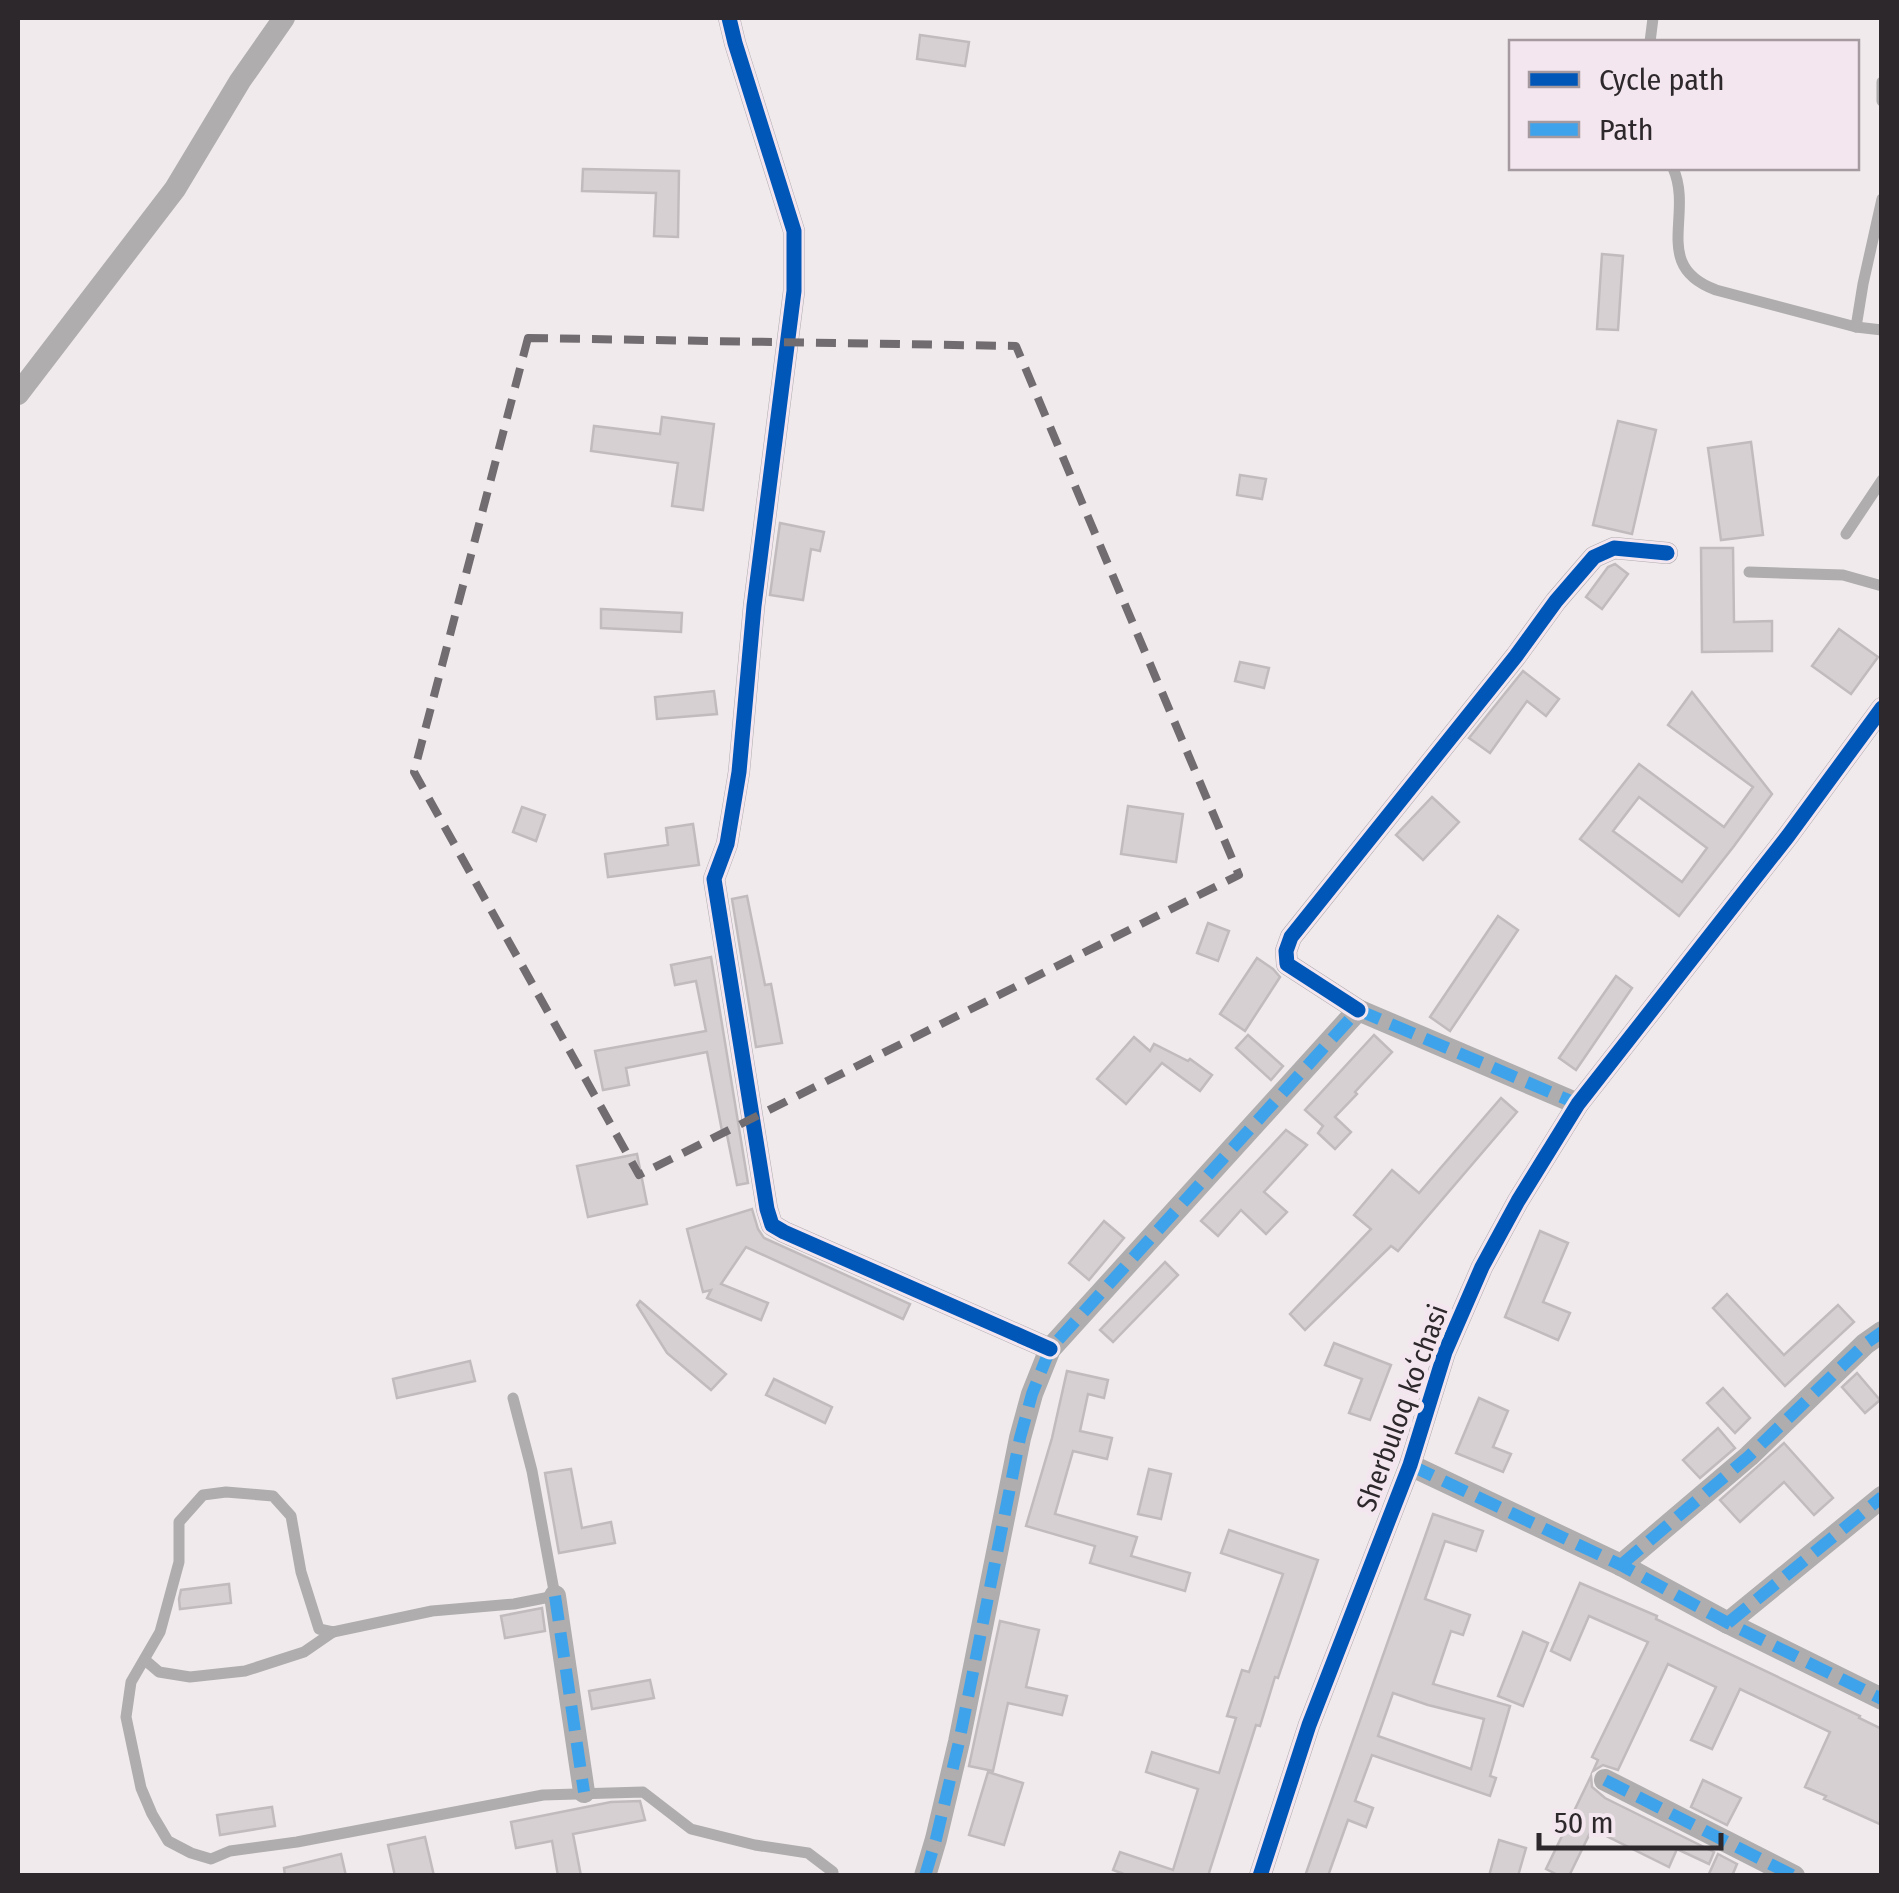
<svg xmlns="http://www.w3.org/2000/svg" width="1899" height="1893" font-family="'Fira Sans Condensed',sans-serif">
  <style>
    .building { fill: #d6d0d3; stroke: #c1bbbe; stroke-width: 2.5; fill-rule: evenodd }
    .lines { fill: none; stroke-linecap: round; stroke-linejoin: round }
    .service { stroke: #afadae; stroke-width: 11 }
    .minor { stroke: #afadae; stroke-width: 22 }
    .quiet { stroke: #3ea3eb; stroke-width: 12; stroke-dasharray: 25 12; stroke-linecap: butt }
    .cycleway-casing { stroke: #f4e6ee; stroke-width: 21 }
    .cycleway { stroke: #0057b8; stroke-width: 15 }
    .marked { fill: none; stroke: #716c6f; stroke-width: 8; stroke-dasharray: 20 12; stroke-linejoin: round }
    .labels { text-anchor: middle; dominant-baseline: central; stroke-width: 10; stroke-linejoin: round; paint-order: stroke }
    .street-label { font-size: 28px; fill: #2d282b; stroke: #f4e6ee }
  </style>
  <rect width="100%" height="100%" fill="#f0eaed"/>
  <g class="building">
    <path d="M920 35 969 42 965 66 917 59Z"/>
    <path d="M583 169 679 171 678 237 654 236 656 193 582 191Z"/>
    <path d="M1602 254 1623 256 1618 330 1597 329Z"/>
    <path d="M662 417 714 424 703 510 672 506 678 463 591 451 594 426 660 434Z"/>
    <path d="M1618 421 1656 430 1632 534 1593 525Z"/>
    <path d="M1751 442 1763 535 1721 540 1708 448Z"/>
    <path d="M1240 475 1266 479 1262 499 1237 495Z"/>
    <path d="M780 523 824 532 820 551 811 549 803 600 770 595Z"/>
    <path d="M1701 548H1733L1734 622 1772 621V651L1702 652Z"/>
    <path d="M1615 564 1628 574 1602 609 1586 597 1608 567Z"/>
    <path d="M601 609 682 613 681 632 601 628Z"/>
    <path d="M1839 629 1878 657 1851 694 1812 666Z"/>
    <path d="M1240 662 1269 668 1264 688 1235 681Z"/>
    <path d="M1523 671 1559 699 1546 716 1527 701 1490 753 1469 738Z"/>
    <path d="M714 691 717 714 657 719 655 697Z"/>
    <path d="M1692 692 1772 794 1734 846 1679 916 1580 839 1639 764 1724 827 1753 787 1668 725ZM1639 797 1707 848 1682 882 1613 831Z"/>
    <path d="M1432 797 1459 822 1423 860 1396 835Z"/>
    <path d="M1128 806 1183 814 1176 862 1121 854Z"/>
    <path d="M522 807 545 815 536 841 513 832Z"/>
    <path d="M693 824 699 865 608 877 605 854 668 845 666 828Z"/>
    <path d="M747 896 765 985 771 984 782 1043 756 1047 732 899Z"/>
    <path d="M1498 916 1518 930 1450 1031 1430 1017Z"/>
    <path d="M1208 923 1229 931 1218 961 1197 953Z"/>
    <path d="M711 957 748 1183 737 1185 726 1130 722 1131 707 1052 626 1068 629 1085 603 1090 595 1051 706 1031 696 981 675 985 671 965Z"/>
    <path d="M1257 958 1273 969 1280 977 1245 1031 1220 1014Z"/>
    <path d="M1616 976 1632 988 1576 1070 1559 1058Z"/>
    <path d="M1248 1035 1283 1066 1271 1080 1236 1048Z"/>
    <path d="M1374 1035 1392 1052 1355 1092 1357 1094 1335 1117 1351 1132 1335 1149 1318 1133 1323 1126 1305 1110Z"/>
    <path d="M1134 1037 1150 1051 1154 1044 1188 1061 1190 1059 1212 1075 1200 1091 1162 1063 1126 1104 1097 1079Z"/>
    <path d="M1501 1098 1517 1112 1398 1251 1391 1246 1305 1330 1290 1314 1371 1229 1354 1215 1392 1170 1419 1193Z"/>
    <path d="M1286 1130 1307 1145 1264 1192 1287 1212 1266 1234 1241 1210 1218 1236 1201 1221Z"/>
    <path d="M637 1154 647 1204 588 1217 577 1166Z"/>
    <path d="M752 1209 758 1229 764 1238 910 1304 903 1319 746 1247 721 1284 768 1303 761 1320 707 1298 711 1290 703 1292 687 1229Z"/>
    <path d="M1104 1221 1124 1238 1089 1280 1069 1263Z"/>
    <path d="M1540 1231 1568 1243 1543 1302 1570 1313 1558 1340 1505 1317Z"/>
    <path d="M1165 1262 1178 1275 1113 1342 1100 1330Z"/>
    <path d="M1727 1294 1784 1355 1838 1305 1854 1322 1785 1386 1713 1308Z"/>
    <path d="M640 1301 726 1374 711 1390 667 1353 637 1305Z"/>
    <path d="M1334 1343 1391 1365 1370 1420 1349 1413 1362 1379 1325 1365Z"/>
    <path d="M470 1361 475 1381 397 1398 393 1379Z"/>
    <path d="M1067 1371 1108 1380 1104 1398 1088 1394 1080 1431 1112 1438 1107 1459 1073 1451 1055 1514 1137 1537 1131 1556 1190 1573 1185 1591 1090 1563 1095 1546 1026 1526 1052 1438Z"/>
    <path d="M1857 1373 1880 1400 1865 1413 1842 1387Z"/>
    <path d="M774 1379 832 1407 825 1423 766 1395Z"/>
    <path d="M1723 1388 1750 1418 1735 1433 1707 1403Z"/>
    <path d="M1479 1398 1508 1411 1493 1447 1511 1454 1503 1472 1456 1453Z"/>
    <path d="M1718 1428 1735 1448 1700 1478 1683 1460Z"/>
    <path d="M1784 1443 1833 1498 1814 1515 1784 1482 1740 1522 1720 1500Z"/>
    <path d="M571 1469 582 1528 611 1522 615 1543 559 1553 545 1473Z"/>
    <path d="M1149 1469 1171 1474 1161 1519 1138 1514Z"/>
    <path d="M1433 1514 1483 1531 1476 1551 1445 1541 1425 1599 1470 1615 1463 1635 1451 1631 1433 1684 1510 1706 1490 1776 1496 1778 1490 1796 1372 1755 1355 1801 1373 1808 1366 1827 1348 1820 1328 1876H1305ZM1393 1693 1428 1705 1484 1719 1471 1769 1378 1736Z"/>
    <path d="M1229 1530 1318 1560 1278 1678 1275 1677 1260 1726 1256 1725 1208 1876H1129L1113 1870 1120 1852 1173 1870 1198 1789 1146 1772 1152 1752 1219 1773 1236 1718 1227 1716 1242 1670 1249 1672 1283 1574 1221 1553Z"/>
    <path d="M1580 1583 1657 1616 1656 1619 1860 1716 1859 1718 1882 1729V1825L1824 1799 1826 1796 1805 1787 1830 1732 1740 1689 1712 1749 1691 1740 1716 1687 1668 1664 1618 1770 1603 1765 1593 1771 1598 1760 1592 1757 1648 1642 1589 1616 1570 1660 1551 1651Z"/>
    <path d="M229 1584 231 1603 180 1609 179 1599 181 1590Z"/>
    <path d="M542 1608 545 1631 505 1638 501 1616Z"/>
    <path d="M1000 1621 1039 1630 1026 1687 1067 1696 1062 1715 1008 1703 993 1771 969 1766Z"/>
    <path d="M1523 1632 1548 1643 1523 1706 1498 1696Z"/>
    <path d="M650 1680 654 1698 592 1709 589 1691Z"/>
    <path d="M988 1772 1023 1783 1004 1845 969 1835Z"/>
    <path d="M1591 1776 1592 1787 1605 1798 1714 1852 1709 1864 1677 1849 1669 1867 1592 1829 1569 1876H1560L1546 1869Z"/>
    <path d="M1703 1780 1741 1798 1727 1825 1691 1807Z"/>
    <path d="M640 1801 645 1820 573 1834 581 1876H558L552 1841 516 1848 511 1822 611 1802Z"/>
    <path d="M272 1807 275 1826 220 1835 217 1815Z"/>
    <path d="M425 1837 434 1876H395L388 1845Z"/>
    <path d="M1499 1840 1526 1848 1518 1876H1489Z"/>
    <path d="M341 1854 346 1876H285L284 1868Z"/>
    <path d="M1718 1854 1737 1864 1732 1876H1708Z"/>
  </g>
  <g class="lines">
    <g class="service">
      <path d="M1650 42 1653 18"/>
      <path d="M1882 82V101"/>
      <path d="M1673 168C1694 215 1651 266 1716 290L1856 327 1882 330"/>
      <path d="M1856 327 1863 284 1882 199"/>
      <path d="M1846 534 1882 480"/>
      <path d="M1749 572 1843 575 1882 586"/>
      <path d="M513 1398 532 1471 555 1596 514 1604 432 1611 333 1632 319 1629 301 1572 291 1516 273 1496 226 1492 203 1495 179 1522V1562L160 1632 131 1682 126 1717 141 1788 152 1814 168 1841 191 1853 211 1859 230 1851 297 1842 543 1795 643 1792 691 1829 755 1845 808 1853 833 1872V1876"/>
      <path d="M145 1660 159 1672 190 1677 245 1671 304 1652 333 1632"/>
    </g>
    <g class="minor">
      <path d="M729 18 735 43 794 231V291L754 606 739 772 727 844 714 879 767 1209 772 1225 784 1232 1050 1349"/>
      <path d="M18 394 175 189 240 81 284 18"/>
      <path d="M1358 1010 1287 964 1286 951 1291 937 1516 656 1556 601 1594 557 1614 548 1667 553"/>
      <path d="M1410 1465 1621 1565 1728 1623 1882 1699"/>
      <path d="M1621 1565 1749 1456 1865 1344 1882 1332"/>
      <path d="M555 1596 584 1792"/>
      <path d="M1728 1623 1882 1497"/>
      <path d="M1605 1780 1794 1876"/>
      <path d="M925 1876 936 1839 959 1742 1020 1438 1032 1394 1050 1349 1358 1010 1578 1104"/>
      <path d="M1260 1876 1309 1725 1410 1465 1445 1352 1482 1267 1518 1201 1578 1104 1788 836 1882 708"/>
    </g>
    <g class="quiet">
      <path d="M1410 1465 1621 1565 1728 1623 1882 1699"/>
      <path d="M1621 1565 1749 1456 1865 1344 1882 1332"/>
      <path d="M555 1596 584 1792"/>
      <path d="M1728 1623 1882 1497"/>
      <path d="M1605 1780 1794 1876"/>
      <path d="M925 1876 936 1839 959 1742 1020 1438 1032 1394 1050 1349 1358 1010 1578 1104"/>
    </g>
    <g class="cycleway-casing">
      <g id="cycleway">
        <path d="M729 18 735 43 794 231V291L754 606 739 772 727 844 714 879 767 1209 772 1225 784 1232 1050 1349"/>
        <path d="M1358 1010 1287 964 1286 951 1291 937 1516 656 1556 601 1594 557 1614 548 1667 553"/>
        <path d="M1260 1876 1309 1725 1410 1465 1445 1352 1482 1267 1518 1201 1578 1104 1788 836 1882 708"/>
      </g>
    </g>
    <use href="#cycleway" class="cycleway"/>
  </g>
  <path class="marked" d="M528 338 1016 346 1239 875 639 1175 414 772Z"/>
  <g class="labels">
    <g class="street-label">
      <text transform="translate(1402 1408) rotate(-70)">Sherbuloq koʻchasi</text>
    </g>
  </g>
  <rect width="1899" height="1893" fill="none" stroke="#2d282b" stroke-width="40"/>
  <rect x="1509" y="40" width="350" height="130" fill="#f4e6ee" stroke="#a49aa0" stroke-width="2.5"/>
  <rect x="1529" y="72" width="50" height="15" fill="#0057b8" stroke="#a49aa0" stroke-width="2.5"/>
  <text x="1599" y="90" font-size="30" fill="#2d282b">Cycle path</text>
  <rect x="1529" y="122" width="50" height="15" fill="#3ea3eb" stroke="#a49aa0" stroke-width="2.5"/>
  <text x="1599" y="140" font-size="30" fill="#2d282b">Path</text>
  <path d="M1539 1833v15h182v-15" fill="none" stroke="#2d282b" stroke-width="5"/>
  <text x="1554" y="1833" font-size="30" fill="#2d282b" stroke="#f4e6ee" stroke-width="8" paint-order="stroke">50 m</text>
</svg>
